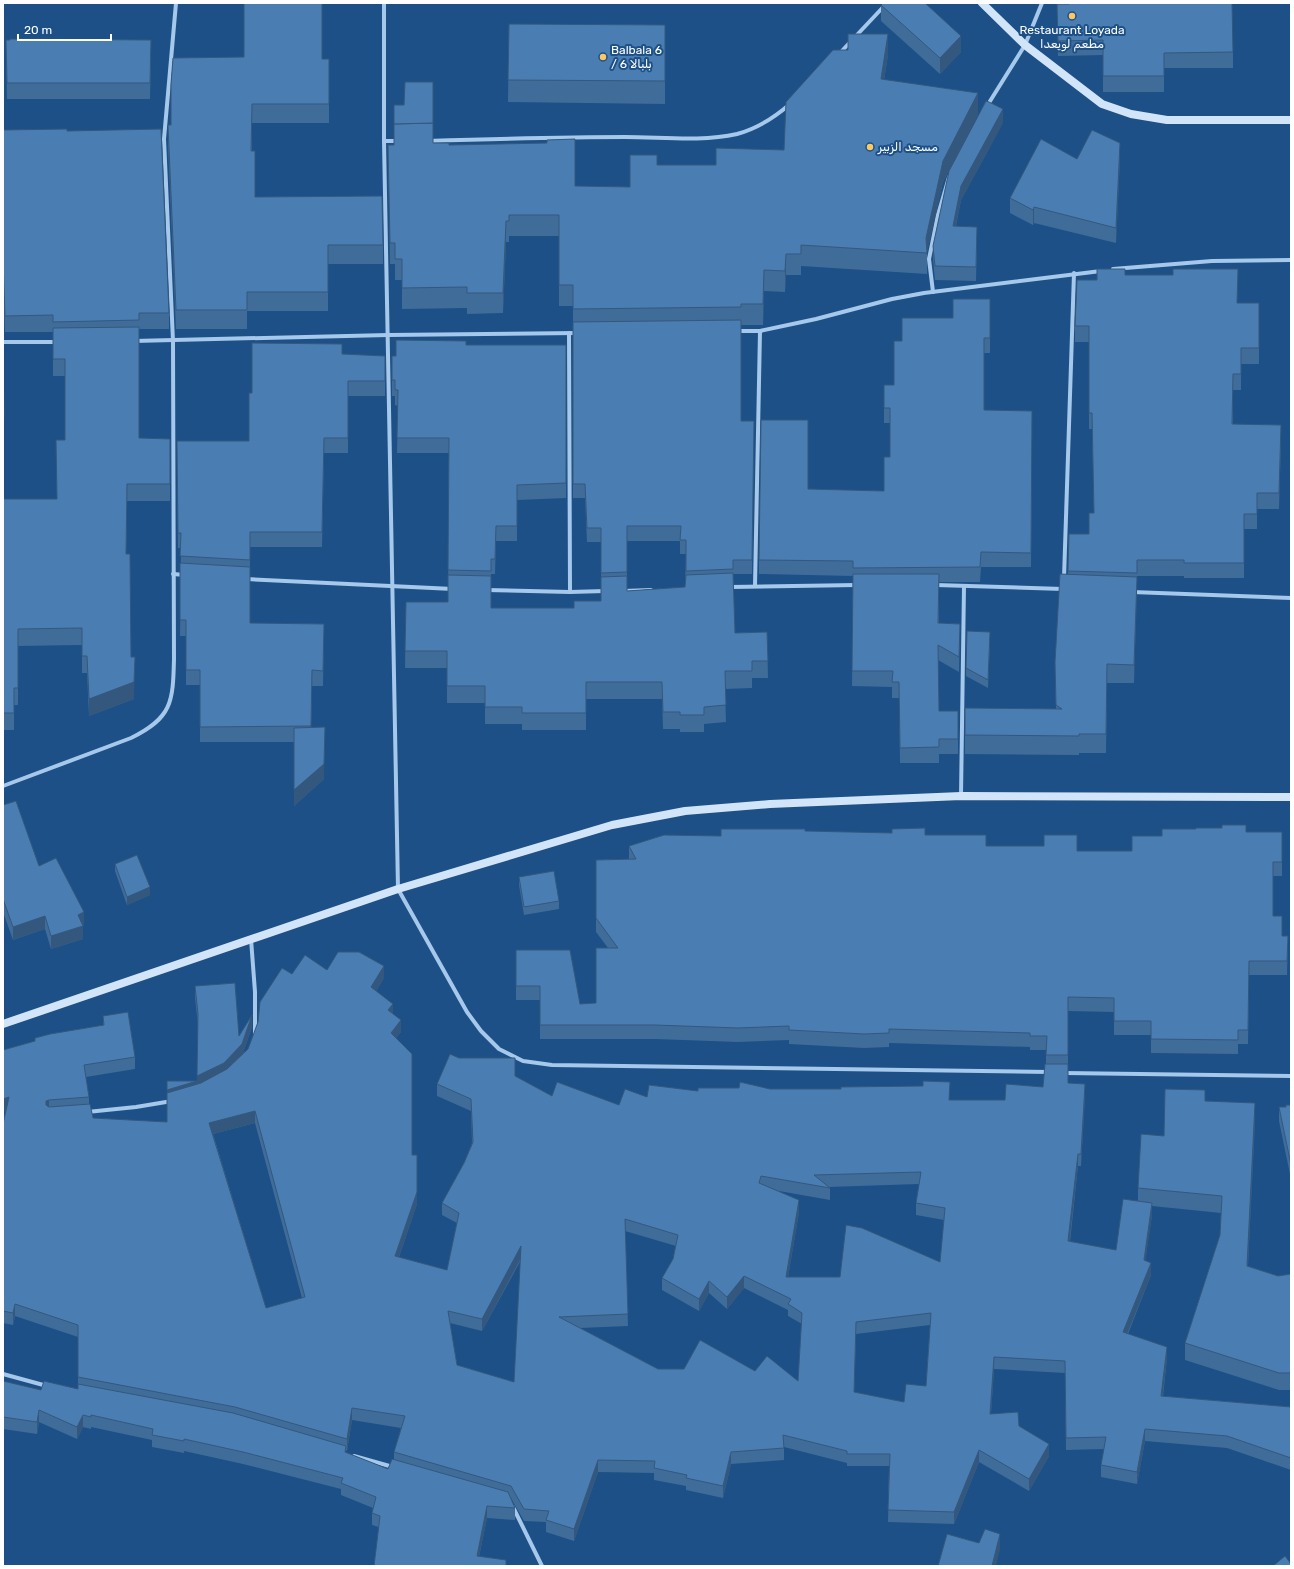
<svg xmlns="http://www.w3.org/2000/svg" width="1294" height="1569" font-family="Rubik,'Noto Naskh Arabic',sans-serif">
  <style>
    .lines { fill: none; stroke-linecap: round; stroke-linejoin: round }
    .street { stroke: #a5c8eb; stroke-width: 4 }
    .secondary { stroke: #d1e4f8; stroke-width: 8 }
    .wall { fill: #406c99; fill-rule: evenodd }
    .shaded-wall { fill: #34587d }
    .building { fill: #4a7db2; stroke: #34587d; fill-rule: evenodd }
    .poi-dot { fill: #fcc863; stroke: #1c5087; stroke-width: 1.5 }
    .labels { text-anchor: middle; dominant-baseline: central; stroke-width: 4; stroke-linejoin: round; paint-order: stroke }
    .poi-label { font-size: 12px; fill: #fff; stroke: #1c5087; text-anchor: start }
  </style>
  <rect width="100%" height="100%" fill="#1c5087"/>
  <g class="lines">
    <g class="street">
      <path d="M384 3V141L398 889 467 1012 481 1031 499 1049 523 1061 552 1065 1049 1072"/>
      <path d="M839 54 887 3"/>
      <path d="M987 106 1025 45 1042 3"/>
      <path d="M384 141H399"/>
      <path d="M427 141C493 139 559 137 625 137 662 137 701 142 737 134 756 129 775 117 790 104"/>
      <path d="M1113 269 1212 261 1291 260"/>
      <path d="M933 292 929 259 938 215 949 177"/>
      <path d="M737 331H760L816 319 892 299 924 293 1101 271"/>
      <path d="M569 333 570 592"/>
      <path d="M133 341 388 335 578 333"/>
      <path d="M3 342H59"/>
      <path d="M173 574 185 575"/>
      <path d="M1064 578 1074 273"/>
      <path d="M246 579 453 589"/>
      <path d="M936 585 1063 589"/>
      <path d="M755 586 760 331"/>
      <path d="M730 587 857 585"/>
      <path d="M486 590 570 592 605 591"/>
      <path d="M624 591 651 590"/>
      <path d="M1132 592 1291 598"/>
      <path d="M3 786 131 738C172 718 173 702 174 659L173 341 164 139 176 3"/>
      <path d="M961 796 964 586"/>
      <path d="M251 939 255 992V1034"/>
      <path d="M1064 1073 1291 1076"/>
      <path d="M87 1112 136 1107 172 1101"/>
      <path d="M3 1374 47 1386"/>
      <path d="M354 1456 393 1467"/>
      <path d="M513 1507 542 1566"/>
    </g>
    <g class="secondary">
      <path d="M982 3 1025 45 1102 104 1131 114 1167 120H1291"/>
      <path d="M3 1024 398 889 612 825 685 811 770 804 961 796 1291 797"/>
    </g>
  </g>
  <g class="wall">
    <path d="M1057 4H1068L1233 52V68H1164V92H1103V55L1058 56Z"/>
    <path d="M881 5 961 52 940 74 881 21Z"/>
    <path d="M509 24 665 25V104L508 102Z"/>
    <path d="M6 40 151 56 150 99H7Z"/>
    <path d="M888 55 884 80 978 114 943 182 927 251V274L801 266V275H786L785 292 764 291 763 325H741V421H754L752 574H733L735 633 767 632 768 678H752V688L725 689 726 722 704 724V732H680V729H663L662 699H586V730H522V724H485V703H447V668H405L406 602H448L449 453H397L398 406 395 405V396H392V371L396 356 466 345H566V498L517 500V541H496L495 574H491V608H574L601 601V542H587L585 498H573V306H559V236H509V242H506L503 313 467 314V308L402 309V280H395V264H390L388 145H449L575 186 630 187 657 165H716L784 150ZM627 541H680V554H686L685 587 627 591Z"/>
    <path d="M322 59H329V123H252V151L255 197 383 245V264H328V311H247V329H176L168 145V125H171Z"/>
    <path d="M1003 123 961 200 956 226 977 240 976 281 935 280 933 259V246Z"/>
    <path d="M3 130 67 131 169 313V329H139V438L170 439V501H127L126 554 131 657 134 699 89 716 87 673H82V645L18 646V705H14V730H3V499H57L65 440V376H53V332H5L3 276Z"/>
    <path d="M1120 158 1116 243 1034 223 1033 225 1010 213V198Z"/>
    <path d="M1125 275 1237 303H1259V364H1241V390H1233V424L1281 440 1279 509H1257V529H1244V578H1184V576H1137L1134 683H1107L1106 753H1079V755L965 754V708L1056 709 1055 662 1068 574 1069 534H1089L1094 513 1092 429H1089V342H1075V326L1097 280Z"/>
    <path d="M990 299V353H984V410L1032 411 1031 567H981L980 582H939V623L960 624 959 672 938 660 939 711H958V754H939V763H900L899 698H892V687L852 686 853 576 759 574V560L884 491 890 457V423H884V385H894L902 341 953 318Z"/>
    <path d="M3 342 4 419V436H3Z"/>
    <path d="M342 354 385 356V396H348V453H324L322 547H250V623L324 624 323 686H312L311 728 324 779 294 806V742H200V685H186V636H180L181 548H178L177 441H249L252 393Z"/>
    <path d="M967 631 990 640 988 688 966 676Z"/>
    <path d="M3 805 39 866 84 925 82 926 83 939 51 949 45 929 13 940 3 912Z"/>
    <path d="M805 831 925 835 986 846 1077 851H1132L1162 836 1246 832H1282V876H1273V916L1282 936H1288L1287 975H1249L1248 1044H1238V1054L1151 1053V1035H1114V1012L1068 1011V1083L1085 1096 1081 1166H1078L1070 1242 1116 1250 1138 1201V1188L1164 1136 1205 1101 1255 1120 1248 1266 1278 1276 1291 1274 1290 1390H1279L1185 1360V1343L1220 1235 1221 1213 1152 1206V1215L1145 1261 1151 1275 1128 1334 1167 1359 1163 1396 1291 1407V1470L1227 1448 1145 1441 1137 1484 1101 1477V1465L1104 1449 1066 1450 1065 1373 994 1369 991 1414 1019 1426 1049 1456 1029 1491 979 1462 954 1524 888 1522 889 1466H847V1463L784 1447V1460L731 1464 723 1498 686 1490V1486L654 1480V1473L598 1472 574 1541 546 1532V1522L524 1521 511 1498 510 1497 515 1508V1520L487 1518 479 1557 506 1566 372 1525V1513L373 1508 341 1495V1489L243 1464 184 1451V1453L152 1447V1440L91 1427V1429L83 1427 77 1439 39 1422 37 1434 3 1429V1381L41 1390 78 1389V1337L15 1316 13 1325 3 1323V1124L6 1110 3 1111 35 1041V1038L103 1025V1016L135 1057V1069L86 1077 89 1097V1104L93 1118 167 1122 197 1084 198 1025 195 998V986L239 1036 252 1027 243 1053 248 1049 292 974 327 970 384 978 376 991 393 1014 401 1032 396 1038 412 1155 417 1204 399 1257 447 1270 457 1223 442 1215V1203L464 1163 472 1143 471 1111 437 1096V1084L459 1058 515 1076 552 1096 619 1105 647 1097 698 1091 770 1089 950 1100H1005L1043 1087 1046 1064V1050H1030V1047L889 1043V1047L864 1048 789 1044V1040L738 1042 655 1039H540V1000H516V950L580 1004 596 1003 608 948 596 932V860L629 859V846L721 836ZM255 1123 302 1298 266 1308 213 1134ZM919 1184 916 1203V1215L944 1220 940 1262 840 1277H788L799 1212 779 1191 830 1200V1188L828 1187ZM625 1231 676 1246 673 1259 662 1278V1290L699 1311 709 1293 727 1309 744 1288 788 1310V1316L802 1324 798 1381 755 1371 658 1369 580 1328 628 1326ZM521 1260 514 1382 457 1365 450 1323 482 1331ZM930 1325 926 1386 904 1402 854 1392 856 1334ZM352 1420 401 1428 394 1452V1459L388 1469 346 1453V1450L347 1451Z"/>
    <path d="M115 864 150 895 127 905 115 871Z"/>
    <path d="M519 877 559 901V909L524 915 519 885Z"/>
    <path d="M1291 1105V1179L1279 1121V1107H1286Z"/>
  </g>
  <g class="shaded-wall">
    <path d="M888 34V55L881 100V79Z"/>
    <path d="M961 36V52L940 74V58Z"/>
    <path d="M978 93V114L943 182 927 253 926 238 943 161Z"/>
    <path d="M1003 109V123L961 200 953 239V226L961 186Z"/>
    <path d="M1120 143V158L1116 243V228Z"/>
    <path d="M1034 207V223L1033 225V210Z"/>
    <path d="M506 221V242L503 313V293Z"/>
    <path d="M786 254V275L785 292V271Z"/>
    <path d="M764 270V291L763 325V304Z"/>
    <path d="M1281 425V440L1279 509V493Z"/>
    <path d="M1137 577V596L1134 683V665Z"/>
    <path d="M135 657 134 699 89 716V699Z"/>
    <path d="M325 727 324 779 294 806V790Z"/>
    <path d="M150 887V895L127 905V897Z"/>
    <path d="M84 912V925L79 927 83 926V939L51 949V936L78 915Z"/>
    <path d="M45 916V929L13 940V927Z"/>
    <path d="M384 966V978L371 999V987Z"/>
    <path d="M393 1004V1016L388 1010Z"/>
    <path d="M252 1015V1027L242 1056 224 1075 197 1089V1076L224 1063Z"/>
    <path d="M401 1020V1032L391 1045V1033Z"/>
    <path d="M197 1081V1089L167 1098V1090Z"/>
    <path d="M1085 1084V1096L1081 1166V1154Z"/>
    <path d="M9 1097V1109L3 1111V1099Z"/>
    <path d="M49 1100V1112L46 1113V1101Z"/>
    <path d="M1255 1103V1120L1247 1282V1266Z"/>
    <path d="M255 1111V1123L209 1135V1123Z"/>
    <path d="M1078 1154V1166L1068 1253V1241Z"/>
    <path d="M417 1192V1204L395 1268V1256Z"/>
    <path d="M799 1200V1212L786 1289V1277Z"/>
    <path d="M1152 1203V1215L1144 1272V1260Z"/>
    <path d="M521 1246V1258L482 1331V1319Z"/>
    <path d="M1151 1263V1275L1123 1344V1332Z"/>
    <path d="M744 1276V1288L727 1309V1297Z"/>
    <path d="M709 1281V1293L699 1311V1299Z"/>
    <path d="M15 1304V1316L13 1325V1313Z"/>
    <path d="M856 1322V1334L854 1404V1392Z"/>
    <path d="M1167 1347V1359L1161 1408V1396Z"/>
    <path d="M994 1357V1369L990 1426V1414Z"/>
    <path d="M1291 1368V1385L1290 1390V1373Z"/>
    <path d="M352 1408V1420L347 1451V1439Z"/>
    <path d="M39 1410V1422L37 1434V1422Z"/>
    <path d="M83 1415V1427L77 1439V1427Z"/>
    <path d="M1145 1429V1441L1137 1484V1472Z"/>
    <path d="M1049 1444V1456L1029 1491V1479Z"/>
    <path d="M979 1450V1462L954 1524V1512Z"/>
    <path d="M731 1452V1464L723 1498V1486Z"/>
    <path d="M598 1460V1472L574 1541V1529Z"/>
    <path d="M487 1506V1518L477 1566V1556Z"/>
    <path d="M1000 1534V1549L996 1566H992Z"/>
  </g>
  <g class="building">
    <path d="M244 3H322V59H329V104H252L251 151H255V197L382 196 383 245H328V292H247V310H176L168 125H171V84L173 58 244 57Z"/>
    <path d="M883 3H925L961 36 940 58 881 5Z"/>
    <path d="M1069 3H1232L1233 52 1164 53V76H1103V40L1058 41 1057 4H1069Z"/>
    <path d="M509 24 665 25V81L508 80Z"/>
    <path d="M848 34H888L881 79 978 93 943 161 926 238 927 253 801 245V254H786L785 271 764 270 763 304H741V307L573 309V285H559V215H509V221H506L503 293H467V287L402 288V259H395V243H390L388 145H394V124L433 123V143H449V145L547 143V140L575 139V186L630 187V155H657V165H716V148L784 150 786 102 833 50H848Z"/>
    <path d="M10 39 151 40 150 83H7L6 40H10Z"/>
    <path d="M405 82H433V123L394 124V105H404Z"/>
    <path d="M986 101 989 102 1003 109 961 186 953 226 977 227 976 267 935 266 933 246 949 171Z"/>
    <path d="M67 129V131L161 129 169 313H139V320L53 322V315L5 316 3 260V130Z"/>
    <path d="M1092 130 1120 143 1116 228 1034 207 1033 210 1010 198 1041 139 1077 159Z"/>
    <path d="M1097 269H1125V275H1173V269H1238L1237 303H1259V348H1241V374H1233L1232 424 1281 425 1279 493H1257V514H1244V563H1184V560H1137V573L1068 571 1069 534H1089V513H1094L1092 413H1089V326H1075L1077 280H1097Z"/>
    <path d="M953 299H990V338H984V410L1032 411 1031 553 981 552 980 567 853 568V561L759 560 761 420H808V489L884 491V457H890V408H884V385H894V341H902V318H953Z"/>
    <path d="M741 320V421H754L752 560H733V569L686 571V540H680L681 526H627V572L601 573V528H587L585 484H573V322Z"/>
    <path d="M139 327V438L170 439V484H127L126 554H130L131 657H135L134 682 89 699 87 656H82V628L18 629V688H14V713H3V499H57L56 440H65V359H53V328Z"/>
    <path d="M396 340 466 341V345H566V483L517 485V526H496L495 559H491V571L448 570 449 438H397L398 390H395V380H392V356H396Z"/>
    <path d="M3 342 4 419H3Z"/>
    <path d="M252 343 342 344V354L385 356V381H348V438H324L322 532H250V560L180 556 181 533H178L177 441H249V393H252Z"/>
    <path d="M180 563 250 567V623L324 624 323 671 312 670 311 726 200 727V670H186V620H180Z"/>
    <path d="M733 573 735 633 767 632 768 661H752V671H725L726 705 704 707V715H680V712H663L662 682H586V713H522V707H485V686H447V651H405L406 602H448V575L491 576V608H574V601H601V577L627 576V591L685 587 686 575Z"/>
    <path d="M853 574H939L938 623 960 624 959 657 938 645 939 711H958V739H939V747L900 748 899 682H892L893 671H852Z"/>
    <path d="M1060 574 1137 577 1134 665 1107 664 1106 734H1079V736L965 735V708L1062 709 1056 705 1055 662Z"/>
    <path d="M967 631 990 632 988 680 966 668Z"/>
    <path d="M325 727 324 764 294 790V728Z"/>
    <path d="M16 801 39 866 56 858 84 912 78 915 83 926 51 936 45 916 13 927 3 899V805Z"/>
    <path d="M1222 825H1246V832H1282V862H1273V916H1282V936H1288L1287 961H1249L1248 1030H1238V1040L1151 1039V1021H1114V998L1068 997V1055H1046L1047 1036H1030V1033L889 1029V1033L864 1034 789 1030V1026L738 1028 655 1025H540V986H516V950H570L580 1004 596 1003V948H618L596 918V860L636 859 629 846 664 835 721 836V829H805V831L892 833V829L925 828V835H986V846H1044V835H1077V851H1132V836H1162V829H1196V828H1222Z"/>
    <path d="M137 855 150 887 127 897 115 864Z"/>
    <path d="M554 871 559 901 524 907 519 877Z"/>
    <path d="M338 952H359L384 966 371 987 393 1004 388 1010 401 1020 391 1033 412 1054V1155H417V1192L395 1256 447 1270 459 1213 442 1203 464 1163 473 1142 471 1099 437 1084 450 1054 459 1058H515V1076L552 1096 557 1082 619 1105 625 1089 647 1097 649 1085 698 1091V1088H739L740 1082 770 1089H841V1087L923 1086V1081L950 1082 949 1100H1005L1006 1084 1043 1087 1045 1064H1068V1083L1085 1084 1081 1154H1078L1068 1241 1116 1250 1123 1199 1152 1203 1144 1260 1151 1263 1123 1332 1167 1347 1161 1396 1291 1407V1458L1227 1436 1145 1429 1137 1472 1101 1465 1106 1437 1066 1438 1065 1361 994 1357 990 1414 1018 1412 1019 1426 1049 1444 1029 1479 979 1450 954 1512 888 1510 890 1454H847V1451L783 1435 784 1448 731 1452 723 1486 686 1478 687 1475 654 1468 655 1461 598 1460 574 1529 546 1520 549 1511 524 1509 511 1486 394 1452 405 1416 352 1408 347 1439 235 1407 78 1377V1325L15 1304 13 1313 3 1311V1124L9 1097 3 1099V1050L35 1041V1038L50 1034 104 1025 103 1016 128 1012 135 1057 84 1065 89 1097 49 1100 46 1101V1105L49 1107 90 1104 93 1118 167 1122V1093L201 1083 227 1069 248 1049 258 1022 260 1002 282 968 292 974 305 955 327 970ZM255 1111 305 1297 266 1308 209 1123ZM921 1172 916 1203 945 1208 940 1262 862 1228 846 1225 840 1277H786L799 1200 759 1183 761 1176 830 1188 814 1175ZM625 1219 678 1235 673 1259 662 1278 699 1299 709 1281 727 1297 744 1276 791 1299 788 1304 802 1313 798 1381 767 1356 755 1371 700 1340 684 1369H658L559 1317 628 1314ZM521 1246 514 1382 457 1365 448 1311 482 1319ZM931 1313 926 1386 906 1384 904 1402 854 1392 856 1322Z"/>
    <path d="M235 983 239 1036 252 1015 242 1044 224 1063 197 1076 198 1014 195 986Z"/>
    <path d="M167 1081H197L167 1090Z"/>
    <path d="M1165 1089 1205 1090V1101L1255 1103 1247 1266 1278 1276 1291 1274V1368L1290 1373H1279L1185 1343 1220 1235 1222 1196 1138 1188 1141 1134 1164 1136Z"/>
    <path d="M1286 1105H1291V1165L1279 1107H1286Z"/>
    <path d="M3 1381 41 1390 44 1381 78 1389V1384L233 1413 346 1446 345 1452 388 1469 392 1459 508 1492 515 1508 487 1506 477 1556 506 1560V1566H374L380 1516 372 1513 376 1497 341 1483 343 1478 243 1452 184 1439V1441L152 1435 153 1429 91 1415V1417L83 1415 77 1427 39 1410 37 1422 3 1417Z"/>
    <path d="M985 1529 1000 1534 992 1566H938L947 1534 979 1543Z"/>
    <path d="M1285 1556 1291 1564V1566H1273Z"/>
  </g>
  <g class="poi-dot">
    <circle cx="1072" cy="16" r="4"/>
    <circle cx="603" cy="57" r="4"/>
    <circle cx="870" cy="147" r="4"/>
  </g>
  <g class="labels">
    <g class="poi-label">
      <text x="1072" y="30" text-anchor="middle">Restaurant Loyada<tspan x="1072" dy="14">مطعم لويعدا</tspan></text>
      <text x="611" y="50">Balbala 6<tspan x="611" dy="14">/ بلبالا 6</tspan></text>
      <text x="878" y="147">مسجد الزبير</text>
    </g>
  </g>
  <rect width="1294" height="1569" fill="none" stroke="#ffffff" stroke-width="8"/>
  <path d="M18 34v6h93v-6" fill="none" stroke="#ffffff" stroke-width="2"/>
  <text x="24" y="34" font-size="12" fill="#ffffff" stroke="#1c5087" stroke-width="3" paint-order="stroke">20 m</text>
</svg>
